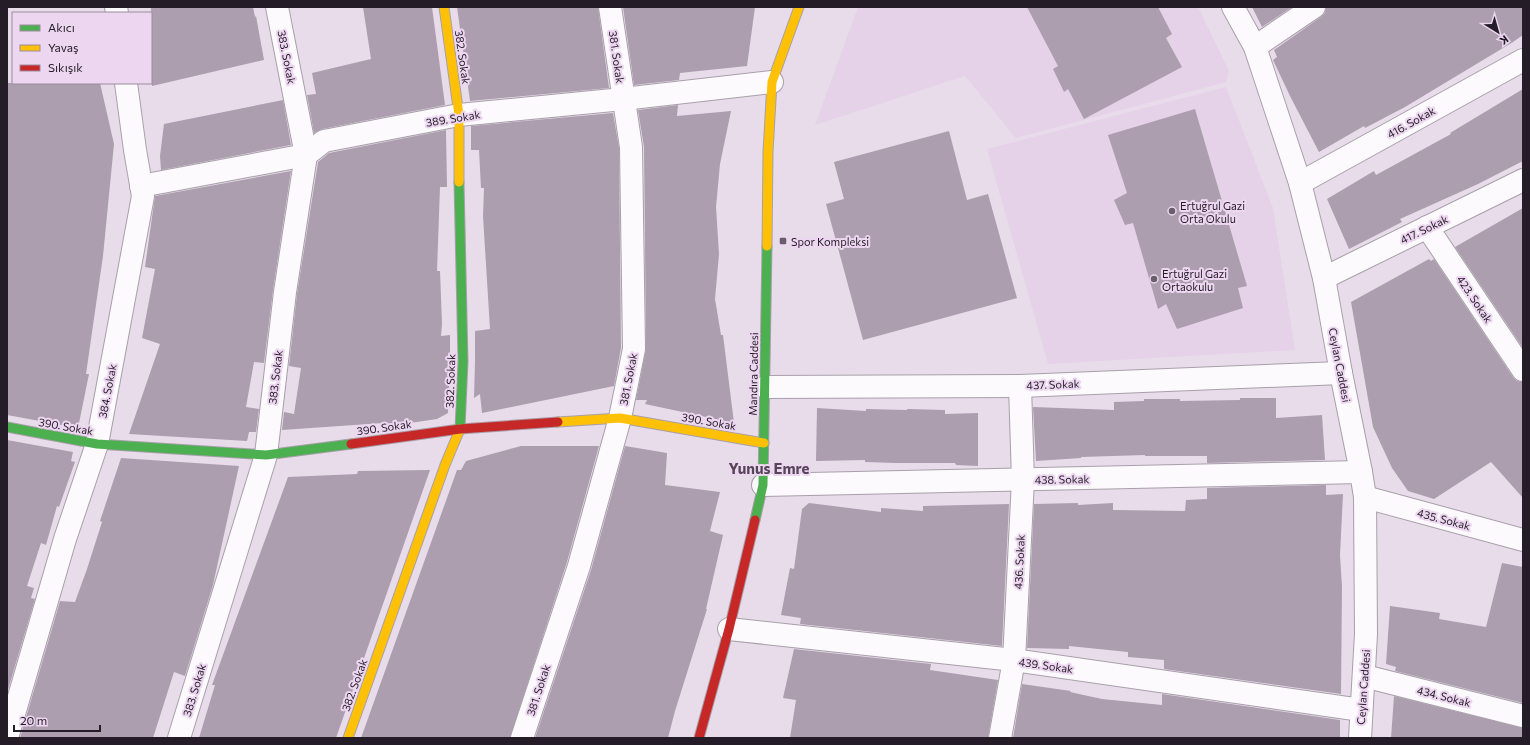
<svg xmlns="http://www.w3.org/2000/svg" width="1530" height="745" font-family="Commissioner,sans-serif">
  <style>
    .built { fill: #e5d1e8 }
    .building { fill: #ac9daf }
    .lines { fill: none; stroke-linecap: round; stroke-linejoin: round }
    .street-casing { stroke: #a89faa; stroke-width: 24 }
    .fast-casing { stroke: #a89faa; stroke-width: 11 }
    .slow-casing { stroke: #a89faa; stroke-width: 11 }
    .jam-casing { stroke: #a89faa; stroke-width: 11 }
    .street { stroke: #fcfafc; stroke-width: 22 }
    .fast { stroke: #4caf50; stroke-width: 9 }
    .slow { stroke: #ffc107; stroke-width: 9 }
    .jam { stroke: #c62828; stroke-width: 9 }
    .poi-dot { fill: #695f6b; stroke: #ecd6f0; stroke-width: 1.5 }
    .labels { text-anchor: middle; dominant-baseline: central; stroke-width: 4; stroke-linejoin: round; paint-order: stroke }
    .street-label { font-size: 11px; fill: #241c26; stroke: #ecd6f0 }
    .poi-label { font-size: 11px; fill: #241c26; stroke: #ecd6f0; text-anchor: start }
    .district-label { font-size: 15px; font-weight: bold; fill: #564459; stroke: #ecd6f0 }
  </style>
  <rect width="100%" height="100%" fill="#e8dcea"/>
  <g class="built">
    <path d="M858 7H1198L1229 71 1226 82 1016 138 965 76 815 125Z"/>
    <path d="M1226 87 1273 208 1295 350 1048 364 987 149Z"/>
  </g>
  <g class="building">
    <path d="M151 7H253L255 17 256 16 264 60 152 86Z"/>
    <path d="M363 7H432L445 105 322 129 314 133 307 95 316 94 312 73 371 59Z"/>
    <path d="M457 7H598L609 88 470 101Z"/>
    <path d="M623 7H755L747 66 680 73 679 80 634 85Z"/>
    <path d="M1027 7H1158L1172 34 1166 38 1182 67 1084 119 1068 89 1064 92 1053 69 1058 66Z"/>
    <path d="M1252 7H1292L1262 27Z"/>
    <path d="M1326 7H1523V35L1513 42 1405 107 1365 128 1364 126 1319 152 1291 98 1273 60 1277 57 1274 50 1321 17 1325 13Z"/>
    <path d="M7 83H100L114 144 103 256 86 374H89L78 428 7 415Z"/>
    <path d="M1523 89V161L1478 184 1400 219 1402 222 1349 249 1327 199 1374 171 1376 175 1451 134 1450 133Z"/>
    <path d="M283 100 291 145 161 170 160 156 164 124Z"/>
    <path d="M678 105 677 116 731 111 720 164 716 207 719 254 715 299 721 335H723L734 423 645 404 647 400H636L646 349 644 147 638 110Z"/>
    <path d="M1195 109 1247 286 1238 288 1243 308 1177 329 1166 304 1158 309 1133 223 1125 225 1114 200 1127 193 1108 135Z"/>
    <path d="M613 113 619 148 621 348 614 386 482 413 480 394 474 398 475 362V331L490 329 483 216 484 188H481L479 150H471V126Z"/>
    <path d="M446 130 447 187H440L437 271H440L442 324 441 336 450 335V361L448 413 437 419 383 427V423L282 430 284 412 294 414 301 368 289 366 297 294 318 162 329 153Z"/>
    <path d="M949 131 967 200 988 194 1017 298 863 340 826 204 844 199 834 162Z"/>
    <path d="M291 171 273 290 264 363 254 362 246 407 259 409 256 432H249L247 441 129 434 160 344 142 338 155 269 145 267 155 196Z"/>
    <path d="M1523 208V348L1455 247Z"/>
    <path d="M1429 259 1431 261 1434 259 1513 377 1517 381 1523 382V498L1491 462 1434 499 1408 491 1392 468 1373 427 1351 302Z"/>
    <path d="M1240 398H1276V418L1322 415 1325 460 1207 463V456H1145V455L1081 457V458L1036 461 1033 407 1114 410V402L1144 401V399H1180V401L1240 400Z"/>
    <path d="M817 408 866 411V409L907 410V409L945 410V414L978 413V466L956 465 955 463H896L865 462V460L816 461Z"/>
    <path d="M7 440 73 452 71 461 75 462 59 507 57 506 46 545 41 543 27 586 34 588 31 598 35 599 7 693Z"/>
    <path d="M521 446H599L567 562 510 738H361L457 470H461L466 461Z"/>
    <path d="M625 446 667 453 665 485 720 492 710 531 723 535 706 609H707L675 711 668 738H535L591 570Z"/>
    <path d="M121 458 239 466 213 585 185 676 174 672 153 738H20L60 601 75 602 87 569 102 522 100 521Z"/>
    <path d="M430 470 336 738H199L215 685H212L288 477 357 474 358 471Z"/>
    <path d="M1326 485V495L1343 494 1340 555 1342 587 1341 694 1164 669V660L1128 657V652L1069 646V649L1027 648 1034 504 1078 503V505L1113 503V510L1185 511 1186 500 1207 499V488Z"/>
    <path d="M809 503 881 512V508L923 511V506L1009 504 1002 646 800 624 801 618 781 615 790 568 794 569 802 509Z"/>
    <path d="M1502 563 1523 567V703L1395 671 1396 667 1386 664 1390 606 1440 613 1439 619 1486 627Z"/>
    <path d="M794 649 931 664 930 670 998 680 988 738H790L796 700 783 698Z"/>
    <path d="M1022 684 1071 691 1070 692 1102 699 1162 705V694L1340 720V738H1013Z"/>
    <path d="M1394 696 1523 728V738H1391Z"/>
  </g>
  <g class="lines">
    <g class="street-casing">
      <g id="street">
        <path d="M116 7 117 13"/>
        <path d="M1233 7 1255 47 1300 183 1324 278 1341 373 1361 472 1365 497 1366 634 1360 738"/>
        <path d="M1255 47 1314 7"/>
        <path d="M1300 183 1523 60"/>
        <path d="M141 186 306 155 324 141 459 115 623 99 772 82"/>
        <path d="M1427 227 1523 370"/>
        <path d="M1324 278 1523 180"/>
        <path d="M765 387 1020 386 1341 373"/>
        <path d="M763 485 1361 472"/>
        <path d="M1365 497 1523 540"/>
        <path d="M729 629 1014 660 1361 710"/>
        <path d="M1364 676 1523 716"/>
        <path d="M7 738 65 539 97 444 143 196 135 150 126 83"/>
        <path d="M179 738 266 455 285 292 306 155 277 7"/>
        <path d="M522 738 579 566 620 418 634 349 631 147 610 7"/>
        <path d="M1000 738 1014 660 1023 480 1020 386"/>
      </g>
    </g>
    <g class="fast-casing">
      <g id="fast">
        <path d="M459 182 463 361 460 429"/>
        <path d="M7 427 97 444 266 455 351 444"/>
        <path d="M755 520 763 485 767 246"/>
      </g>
    </g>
    <g class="slow-casing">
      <g id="slow">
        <path d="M444 7 459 115V182"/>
        <path d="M767 246 768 152 772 82 799 7"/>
        <path d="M558 422 620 418 764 443"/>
        <path d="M348 738 445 465 460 429"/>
      </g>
    </g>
    <g class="jam-casing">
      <g id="jam">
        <path d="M351 444 460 429 558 422"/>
        <path d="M699 738 729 629 755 520"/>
      </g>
    </g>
    <use href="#street" class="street"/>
    <use href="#fast" class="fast"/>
    <use href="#slow" class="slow"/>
    <use href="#jam" class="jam"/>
  </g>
  <g class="poi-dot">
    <circle cx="1172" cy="211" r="4"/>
    <rect x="779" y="237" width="8" height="8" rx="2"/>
    <circle cx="1154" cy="279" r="4"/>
  </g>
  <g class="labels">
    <g class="street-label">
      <text transform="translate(287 57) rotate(79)">383. Sokak</text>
      <text transform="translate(463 57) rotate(82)">382. Sokak</text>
      <text transform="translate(617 57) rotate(82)">381. Sokak</text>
      <text transform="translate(453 118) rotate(-9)">389. Sokak</text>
      <text transform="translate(1411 122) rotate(-29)">416. Sokak</text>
      <text transform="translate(1424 229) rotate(-26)">417. Sokak</text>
      <text transform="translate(1475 299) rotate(56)">423. Sokak</text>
      <text transform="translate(1340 365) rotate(79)">Ceylan Caddesi</text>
      <text transform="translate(753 374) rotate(-89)">Mandıra Caddesi</text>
      <text transform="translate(275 377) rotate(-83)">383. Sokak</text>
      <text transform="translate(628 379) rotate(-79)">381. Sokak</text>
      <text transform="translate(450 381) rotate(-88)">382. Sokak</text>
      <text transform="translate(1053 384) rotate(-2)">437. Sokak</text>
      <text transform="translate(107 391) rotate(-79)">384. Sokak</text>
      <text transform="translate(709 421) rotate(10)">390. Sokak</text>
      <text transform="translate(66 426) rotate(10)">390. Sokak</text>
      <text transform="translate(384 427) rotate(-8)">390. Sokak</text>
      <text transform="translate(1062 479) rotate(-1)">438. Sokak</text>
      <text transform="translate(1444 519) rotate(15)">435. Sokak</text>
      <text transform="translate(1019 562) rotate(-87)">436. Sokak</text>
      <text transform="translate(1046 665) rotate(8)">439. Sokak</text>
      <text transform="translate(354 685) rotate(-70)">382. Sokak</text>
      <text transform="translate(1363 687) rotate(-86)">Ceylan Caddesi</text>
      <text transform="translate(194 690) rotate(-73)">383. Sokak</text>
      <text transform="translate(538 690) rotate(-72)">381. Sokak</text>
      <text transform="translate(1444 696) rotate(14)">434. Sokak</text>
    </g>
    <g class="poi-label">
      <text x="1180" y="205">Ertuğrul Gazi<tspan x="1180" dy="13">Orta Okulu</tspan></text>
      <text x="791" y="241">Spor Kompleksi</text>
      <text x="1162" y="273">Ertuğrul Gazi<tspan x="1162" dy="13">Ortaokulu</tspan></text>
    </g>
    <g class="district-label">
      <text x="769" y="468">Yunus Emre</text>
    </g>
  </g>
  <rect width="1530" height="745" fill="none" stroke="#241c26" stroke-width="16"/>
  <rect x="12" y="12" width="140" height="72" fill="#ecd6f0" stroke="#9c8c9f"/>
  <rect x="20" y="25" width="20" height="6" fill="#4caf50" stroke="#9c8c9f"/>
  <text x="48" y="32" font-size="12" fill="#241c26">Akıcı</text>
  <rect x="20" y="45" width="20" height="6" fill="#ffc107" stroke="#9c8c9f"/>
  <text x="48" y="52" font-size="12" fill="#241c26">Yavaş</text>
  <rect x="20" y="65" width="20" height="6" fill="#c62828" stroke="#9c8c9f"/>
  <text x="48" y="72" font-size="12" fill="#241c26">Sıkışık</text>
  <g transform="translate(1498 32) rotate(143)" stroke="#ecd6f0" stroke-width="3" paint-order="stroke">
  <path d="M0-3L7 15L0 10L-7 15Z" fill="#241c26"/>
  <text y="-6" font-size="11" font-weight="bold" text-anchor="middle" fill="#241c26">K</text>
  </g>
  <path d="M14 725v6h86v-6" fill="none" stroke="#241c26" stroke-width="2"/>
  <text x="20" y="725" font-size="12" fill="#241c26" stroke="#ecd6f0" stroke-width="3" paint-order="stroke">20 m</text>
</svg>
